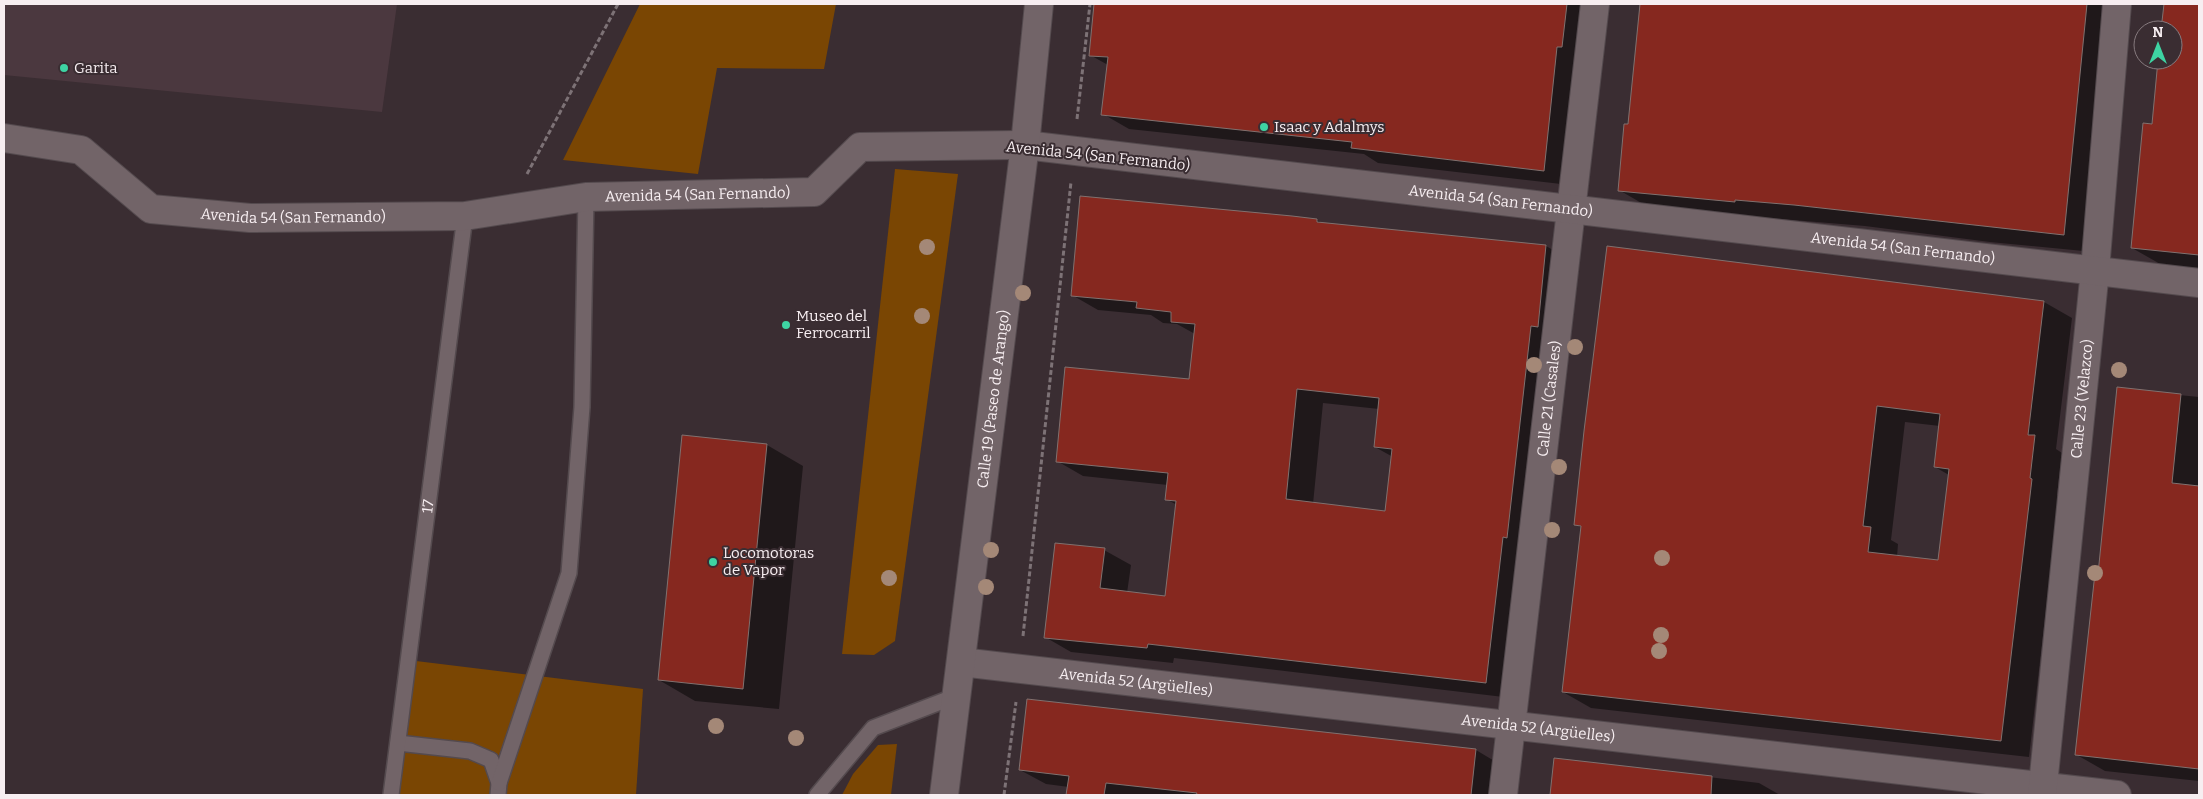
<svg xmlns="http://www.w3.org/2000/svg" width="2203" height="799" font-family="Bitter,serif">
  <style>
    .built { fill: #4b383f }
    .green { fill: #7a4603 }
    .shadow { fill: #0007; fill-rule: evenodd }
    .building { fill: #86281f; stroke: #80716f; fill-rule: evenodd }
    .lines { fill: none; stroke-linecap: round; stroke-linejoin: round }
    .service-casing { stroke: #544a4e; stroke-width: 18 }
    .minor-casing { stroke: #544a4e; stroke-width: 30 }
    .tertiary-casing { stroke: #544a4e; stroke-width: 30 }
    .secondary-casing { stroke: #544a4e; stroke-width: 30 }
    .path { stroke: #7d7276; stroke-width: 3; stroke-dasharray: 5 2.5; stroke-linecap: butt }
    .service { stroke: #726468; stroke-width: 15 }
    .minor { stroke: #726468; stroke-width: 28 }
    .tertiary { stroke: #726468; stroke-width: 28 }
    .secondary { stroke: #726468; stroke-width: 28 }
    .tree { fill: #a48877 }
    .poi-dot { fill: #3ed4a3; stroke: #3a2d32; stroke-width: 2 }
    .labels { text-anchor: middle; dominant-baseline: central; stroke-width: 4; stroke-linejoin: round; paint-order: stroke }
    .poi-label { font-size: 15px; fill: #f7eef1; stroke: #3a2d32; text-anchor: start }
    .street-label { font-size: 15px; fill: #f7eef1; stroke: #3a2d32 }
  </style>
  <rect width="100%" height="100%" fill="#3a2d32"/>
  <path class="built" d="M4 4H397L382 112 4 75Z"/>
  <g class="green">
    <path d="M640 4H836L824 69 717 68 698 174 563 160Z"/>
    <path d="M895 169 958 174 895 641 874 655 842 654Z"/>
    <path d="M408 660 643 689 636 795H392Z"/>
    <path d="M897 744 891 795H842L853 774 878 745Z"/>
  </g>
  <g class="shadow">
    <path d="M1096 4H1595L1570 185 1378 163 1364 154 1129 129 1103 114 1108 65 1090 55Z"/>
    <path d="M1641 4H2119L2094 252 1990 242 1865 226 1650 208 1619 190 1629 125Z"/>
    <path d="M2163 27 2199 30V268L2162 265 2132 248 2153 125 2160 60H2173V30H2163Z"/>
    <path d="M1292 217 1317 220 1324 224 1546 246 1572 261 1512 698 1174 658 1173 663 1071 652 1045 637 1104 550 1131 565 1127 593 1166 597 1177 505 1166 499 1168 485 1083 476 1057 461 1190 381 1195 334 1177 324 1163 323 1151 315 1098 310 1072 295ZM1323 403 1379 409 1375 447 1393 457 1386 512 1313 504Z"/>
    <path d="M1608 247 2044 302 2072 318 2056 449 2062 453 2057 495 2059 496 2029 757 1591 708 1563 692 1582 528 1576 524ZM1905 422 1940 426 1935 467 1949 475 1939 562 1897 557 1898 544 1891 540Z"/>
    <path d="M2118 389 2199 397V781L2105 771 2077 755 2099 575Z"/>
    <path d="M684 437 767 445 803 466 779 709 695 701 659 680Z"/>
    <path d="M1476 750 1501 765 1498 795H1068L1069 787 1046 784 1020 770Z"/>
    <path d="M1556 759 1759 783 1780 795H1551Z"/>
  </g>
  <g class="building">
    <path d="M1094 4H1567L1562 47H1557L1544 171 1351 148 1352 142 1101 115 1108 57 1089 56Z"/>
    <path d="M1640 4H2087L2064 235 1794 205 1735 200V202L1618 191 1624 124H1628Z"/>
    <path d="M2164 4H2199V255L2131 248 2143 123 2152 124 2158 60H2173V30H2161Z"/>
    <path d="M1080 196 1292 216 1317 219V222L1546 245 1538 327 1531 326 1507 538 1503 537 1486 683 1148 644 1147 648 1044 638 1055 543 1105 548 1100 588 1165 596 1176 501 1165 500 1168 473 1056 462 1065 367 1189 379 1195 324 1171 322V312L1136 308 1137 302 1071 296ZM1297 389 1379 398 1374 447 1392 449 1385 511 1286 499Z"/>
    <path d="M1607 246 2044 301 2028 435H2035L2030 478 2032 479 2001 741 1562 692 1581 526 1574 525 1584 431ZM1877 406 1940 414 1934 467 1949 469 1938 560 1868 552 1871 527 1863 526Z"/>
    <path d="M2117 387 2181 394 2172 483 2199 486V769L2075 755 2095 573 2098 574Z"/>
    <path d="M682 435 767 444 743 689 658 680Z"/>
    <path d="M1027 699 1476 749 1471 795H1196L1197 793 1106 783 1104 795H1066L1069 776 1019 770Z"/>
    <path d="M1554 758 1712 776 1711 795H1550Z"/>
  </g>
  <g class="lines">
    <g class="service-casing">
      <g id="service">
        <path d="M398 743 470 751 491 760 499 783 498 795"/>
        <path d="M499 783 569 573 582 407 586 197"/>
        <path id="s1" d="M391 795 465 216"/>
        <path d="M817 795 873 728 956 696"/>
      </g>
    </g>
    <g class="minor-casing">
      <g id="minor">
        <path id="s2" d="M4 138 81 150 151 209 250 218 465 216 586 197 814 192 860 147 1025 145"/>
        <path id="s3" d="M961 662 2117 795"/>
        <path id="s4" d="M1503 795 1595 4"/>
        <path id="s5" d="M2042 795 2095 270 2117 4"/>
      </g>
    </g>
    <g class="tertiary-casing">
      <g id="tertiary">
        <path id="s6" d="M1025 145 2199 283"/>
      </g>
    </g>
    <g class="secondary-casing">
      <g id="secondary">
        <path id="s7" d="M944 795 1025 145 1039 4"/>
      </g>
    </g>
    <g class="path">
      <path d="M1077 119 1090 4"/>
      <path d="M527 174 618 4"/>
      <path d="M1023 636 1071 182"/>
      <path d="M1004 795 1016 702"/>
    </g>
    <use href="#service" class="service"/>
    <use href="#minor" class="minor"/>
    <use href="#tertiary" class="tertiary"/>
    <use href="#secondary" class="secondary"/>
  </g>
  <g class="tree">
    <circle cx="927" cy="247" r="8"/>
    <circle cx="1023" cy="293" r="8"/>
    <circle cx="922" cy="316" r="8"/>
    <circle cx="1575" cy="347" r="8"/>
    <circle cx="1534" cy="365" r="8"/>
    <circle cx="2119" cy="370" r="8"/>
    <circle cx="1559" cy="467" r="8"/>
    <circle cx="1552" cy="530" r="8"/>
    <circle cx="991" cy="550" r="8"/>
    <circle cx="1662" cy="558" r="8"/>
    <circle cx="2095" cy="573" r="8"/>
    <circle cx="889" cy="578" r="8"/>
    <circle cx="986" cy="587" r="8"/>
    <circle cx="1661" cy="635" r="8"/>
    <circle cx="1659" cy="651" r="8"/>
    <circle cx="716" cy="726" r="8"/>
    <circle cx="796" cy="738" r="8"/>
  </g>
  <g class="poi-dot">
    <circle cx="64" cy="68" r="5"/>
    <circle cx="1264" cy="127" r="5"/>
    <circle cx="786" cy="325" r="5"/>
    <circle cx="713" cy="562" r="5"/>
  </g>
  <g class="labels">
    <g class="poi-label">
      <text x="74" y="68">Garita</text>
      <text x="1274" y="127">Isaac y Adalmys</text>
      <text x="796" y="316">Museo del<tspan x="796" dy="17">Ferrocarril</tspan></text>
      <text x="723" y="553">Locomotoras<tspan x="723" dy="17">de Vapor</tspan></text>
    </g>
    <g class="street-label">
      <text transform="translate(1098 156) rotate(6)">Avenida 54 (San Fernando)</text>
      <text stroke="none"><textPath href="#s2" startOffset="718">Avenida 54 (San Fernando)</textPath></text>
      <text stroke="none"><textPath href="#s6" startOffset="479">Avenida 54 (San Fernando)</textPath></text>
      <text stroke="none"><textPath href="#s2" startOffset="312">Avenida 54 (San Fernando)</textPath></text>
      <text stroke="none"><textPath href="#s6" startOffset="884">Avenida 54 (San Fernando)</textPath></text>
      <text stroke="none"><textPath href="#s7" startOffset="399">Calle 19 (Paseo de Arango)</textPath></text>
      <text stroke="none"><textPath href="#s4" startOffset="399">Calle 21 (Casales)</textPath></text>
      <text stroke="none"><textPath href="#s5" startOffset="398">Calle 23 (Velazco)</textPath></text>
      <text stroke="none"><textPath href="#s1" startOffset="291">17</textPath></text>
      <text stroke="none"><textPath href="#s3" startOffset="176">Avenida 52 (Argüelles)</textPath></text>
      <text stroke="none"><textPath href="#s3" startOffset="581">Avenida 52 (Argüelles)</textPath></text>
    </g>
  </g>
  <rect width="2203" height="799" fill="none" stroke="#f7eef1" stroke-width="10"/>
  <g transform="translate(2158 45)"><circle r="24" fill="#3a2d32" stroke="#867a7e"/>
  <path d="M0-4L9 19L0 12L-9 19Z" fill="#3ed4a3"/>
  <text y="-8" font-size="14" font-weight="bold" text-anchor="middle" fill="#f7eef1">N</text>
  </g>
</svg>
